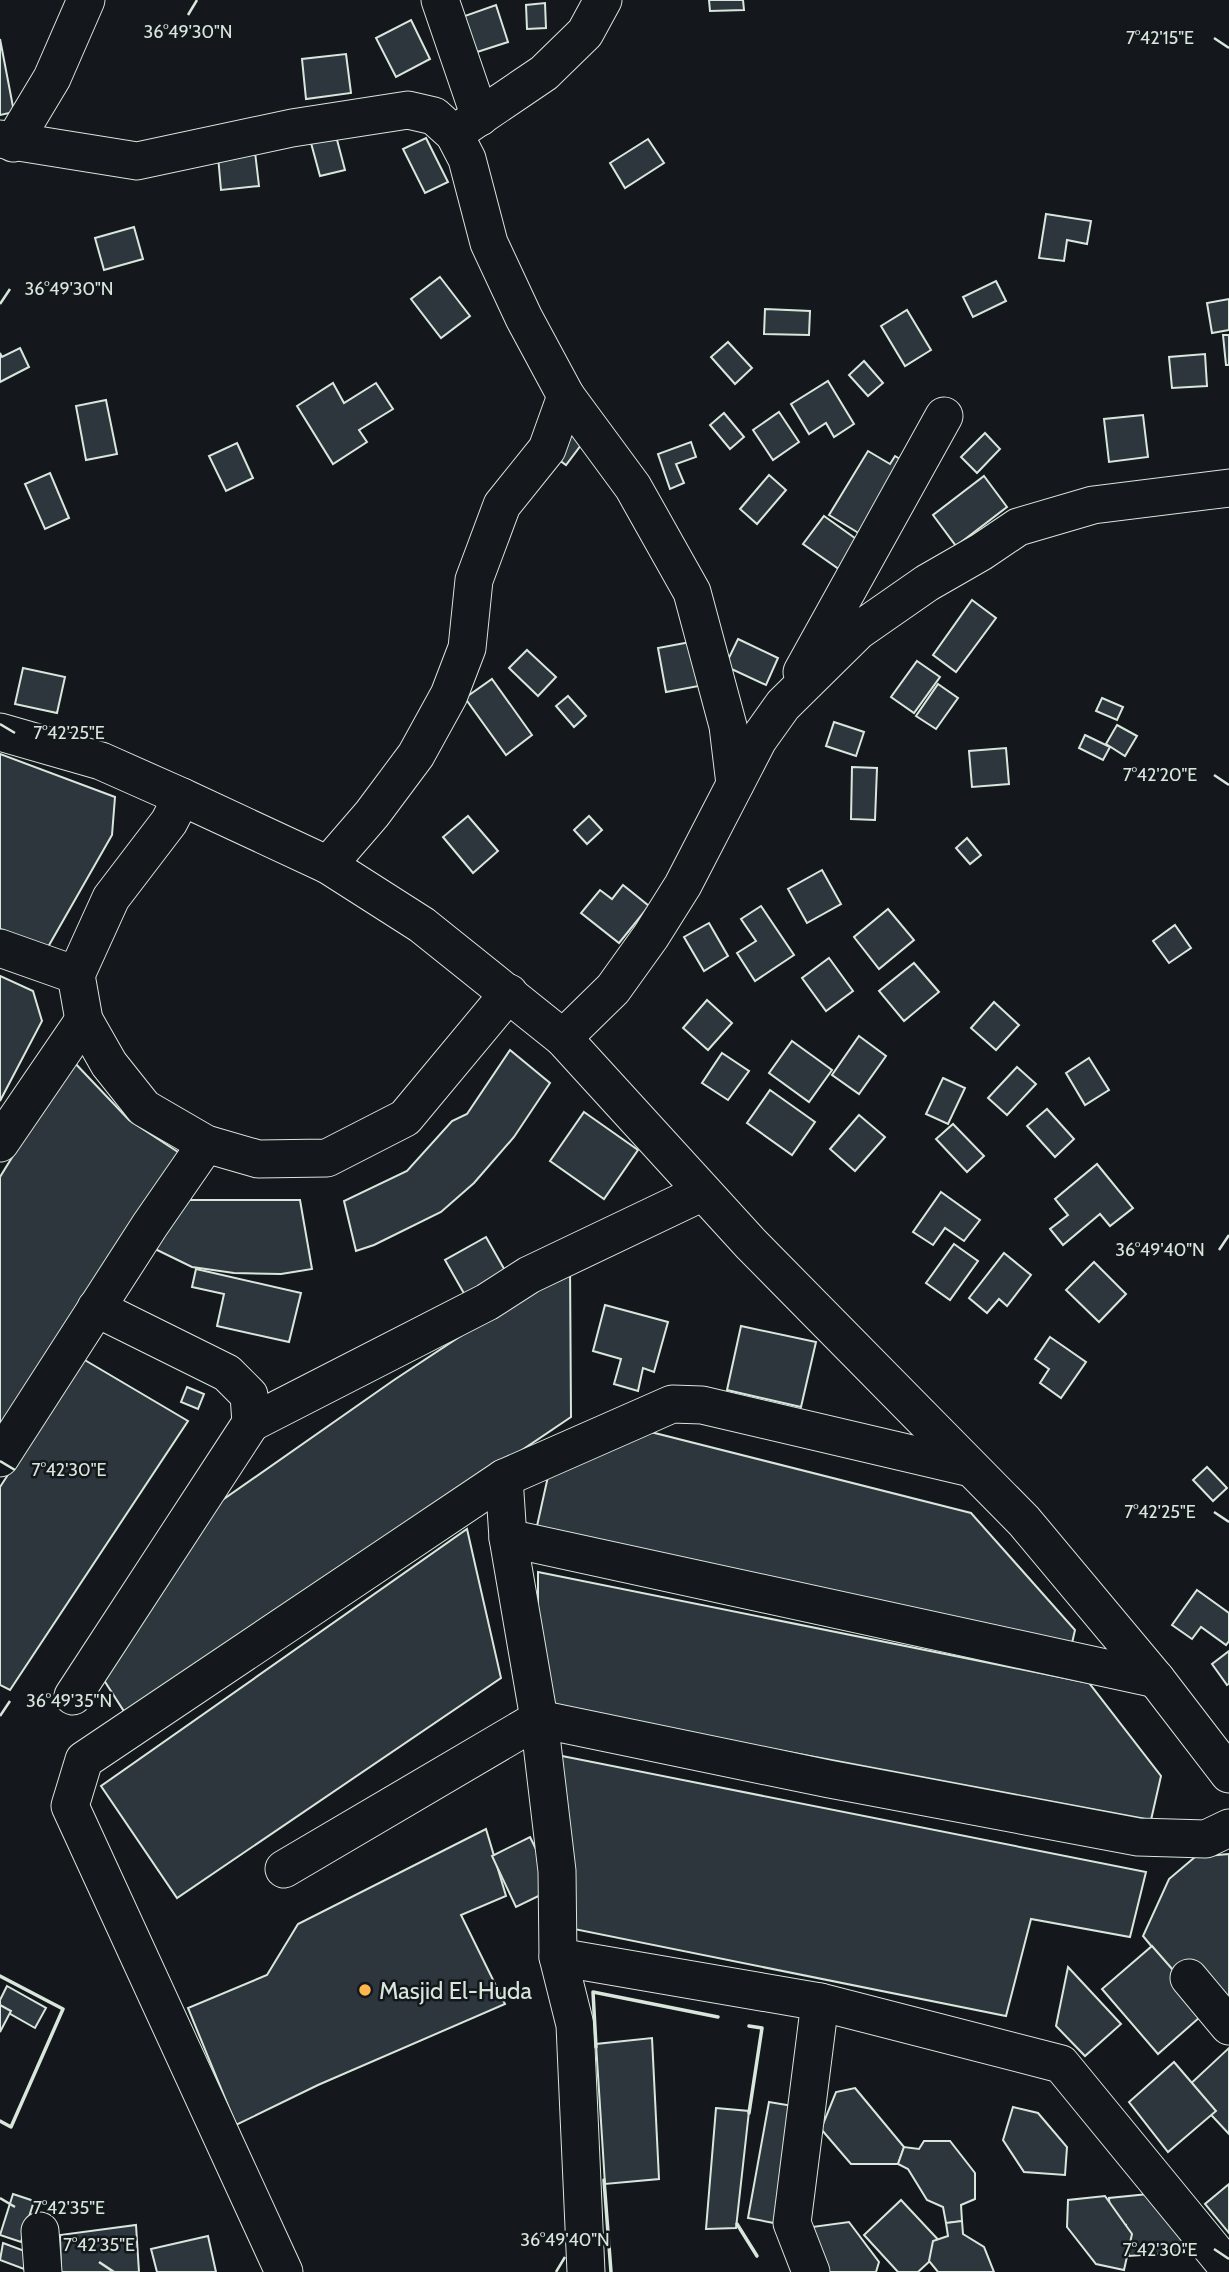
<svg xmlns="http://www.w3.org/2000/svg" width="1229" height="2272" font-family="Cabin,sans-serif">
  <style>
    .building { fill: #2c363c; stroke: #d8e6dc; stroke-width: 2 }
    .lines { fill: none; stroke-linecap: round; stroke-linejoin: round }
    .minor-casing { stroke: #d8e6dc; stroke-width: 39 }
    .minor { stroke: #14181c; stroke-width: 37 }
    .wall { stroke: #d8e6dc; stroke-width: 3.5 }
    .ticks { fill: none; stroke: #d8e6dc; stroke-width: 2.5 }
    .poi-dot { fill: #ffb74d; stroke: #14181c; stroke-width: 2.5 }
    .labels { text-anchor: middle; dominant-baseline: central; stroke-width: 5; stroke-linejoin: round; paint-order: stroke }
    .poi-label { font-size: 24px; fill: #d8e6dc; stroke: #14181c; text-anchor: start }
    .ticks-label { font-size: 18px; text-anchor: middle; fill: #d8e6dc; stroke: #14181c; stroke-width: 5; stroke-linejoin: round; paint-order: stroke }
  </style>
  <rect width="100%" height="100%" fill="#14181c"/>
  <g class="building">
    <path d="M709 0H743L744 10 710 11Z"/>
    <path d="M545 3 546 28 527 29 526 5Z"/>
    <path d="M496 5 508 42 471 54 459 18Z"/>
    <path d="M411 20 430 59 396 77 376 38Z"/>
    <path d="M0 39 14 112 0 115Z"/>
    <path d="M346 54 351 93 306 99 302 59Z"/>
    <path d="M336 136 345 170 320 176 311 143Z"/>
    <path d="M426 138 448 182 425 193 403 149Z"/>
    <path d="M648 139 664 163 625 188 610 163Z"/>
    <path d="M255 152 259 186 221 190 218 156Z"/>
    <path d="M1046 214 1091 221 1087 244 1067 240 1064 261 1039 258Z"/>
    <path d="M134 227 143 259 104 270 95 238Z"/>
    <path d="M440 277 470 316 441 338 411 299Z"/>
    <path d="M996 281 1006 301 973 317 963 297Z"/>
    <path d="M1229 299V330L1212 333 1207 303Z"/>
    <path d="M765 309 810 311 809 335 764 334Z"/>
    <path d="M907 310 931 350 905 366 881 326Z"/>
    <path d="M1223 335H1229V365H1226Z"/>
    <path d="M728 342 752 368 735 384 711 357Z"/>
    <path d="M20 348 29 367 0 382V353L2 357Z"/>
    <path d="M1205 354 1207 386 1172 388 1169 357Z"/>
    <path d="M864 361 883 383 868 396 849 375Z"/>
    <path d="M828 381 854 424 834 437 826 423 809 434 791 404Z"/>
    <path d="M333 383 344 403 376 383 393 409 359 430 367 442 333 464 297 406Z"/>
    <path d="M106 400 117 454 86 460 76 406Z"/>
    <path d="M779 412 799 442 773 460 753 430Z"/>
    <path d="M724 413 744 437 730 449 710 425Z"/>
    <path d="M1143 415 1148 457 1109 462 1104 419Z"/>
    <path d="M568 430 584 441 566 465 551 454Z"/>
    <path d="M985 433 1000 449 977 473 961 457Z"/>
    <path d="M691 442 696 457 676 464 684 483 670 489 658 454Z"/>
    <path d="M237 443 253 478 226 491 209 456Z"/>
    <path d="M868 451 890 464 895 456 915 468 870 540 829 515Z"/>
    <path d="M50 473 69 518 45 529 25 484Z"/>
    <path d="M769 475 786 490 757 524 740 509Z"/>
    <path d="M984 476 1007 507 956 546 933 515Z"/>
    <path d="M824 516 866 546 846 574 803 544Z"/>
    <path d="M972 600 996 618 956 672 933 655Z"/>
    <path d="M738 639 778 658 766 685 725 666Z"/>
    <path d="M696 641 704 685 666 692 658 648Z"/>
    <path d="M527 650 556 677 538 696 509 668Z"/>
    <path d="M917 661 940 677 914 713 891 697Z"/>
    <path d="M23 668 65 677 57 713 15 704Z"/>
    <path d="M492 679 532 735 506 755 465 698Z"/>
    <path d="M938 684 958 698 936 729 916 716Z"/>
    <path d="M568 696 586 716 574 727 556 706Z"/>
    <path d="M1102 698 1123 707 1117 720 1096 711Z"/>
    <path d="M834 722 864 732 856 756 826 746Z"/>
    <path d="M1117 725 1137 736 1125 756 1106 744Z"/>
    <path d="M1085 735 1110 747 1103 760 1079 748Z"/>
    <path d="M1006 748 1009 784 972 787 969 751Z"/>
    <path d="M0 754 115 797 112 835 48 947 0 929Z"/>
    <path d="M852 767 877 768 875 820 851 819Z"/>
    <path d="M468 816 498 851 473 873 443 837Z"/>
    <path d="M589 816 602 830 587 844 574 830Z"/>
    <path d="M967 838 981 855 970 864 956 848Z"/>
    <path d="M822 870 841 904 807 923 788 889Z"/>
    <path d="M623 885 649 906 619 943 581 913 600 890 612 899Z"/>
    <path d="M761 906 794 955 755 981 737 953 756 941 741 919Z"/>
    <path d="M888 909 914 940 879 969 854 937Z"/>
    <path d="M709 923 728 956 704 971 684 937Z"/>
    <path d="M1175 925 1191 948 1169 963 1153 941Z"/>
    <path d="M829 958 853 991 826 1011 802 978Z"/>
    <path d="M914 963 939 992 904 1021 879 991Z"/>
    <path d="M0 976 33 991 42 1021 0 1101Z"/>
    <path d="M707 1000 732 1023 708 1050 683 1028Z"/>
    <path d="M994 1002 1019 1025 996 1050 971 1028Z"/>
    <path d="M859 1036 886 1056 859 1094 832 1075Z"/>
    <path d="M792 1041 832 1070 809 1102 769 1073Z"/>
    <path d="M510 1050 550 1083 514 1137 474 1183 441 1212 374 1245 356 1251 344 1201 407 1171 452 1121 467 1114Z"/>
    <path d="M722 1053 749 1071 728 1100 702 1083Z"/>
    <path d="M1089 1058 1109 1090 1085 1105 1066 1073Z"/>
    <path d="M72 1060 129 1120 181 1154 0 1443V1177Z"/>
    <path d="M1017 1067 1036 1084 1007 1115 988 1098Z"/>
    <path d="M943 1078 965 1088 948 1124 926 1114Z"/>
    <path d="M770 1090 815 1122 792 1155 747 1123Z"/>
    <path d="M1047 1109 1074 1139 1055 1157 1027 1126Z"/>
    <path d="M584 1112 638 1150 604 1199 550 1161Z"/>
    <path d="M859 1115 885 1137 855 1171 830 1149Z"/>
    <path d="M953 1124 984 1156 967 1172 936 1139Z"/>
    <path d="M1097 1164 1133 1208 1110 1226 1100 1214 1063 1245 1050 1229 1068 1215 1055 1199Z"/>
    <path d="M941 1192 980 1220 964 1241 945 1228 933 1245 913 1232Z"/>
    <path d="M179 1200H300L312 1269 281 1274 234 1273 192 1267 155 1249Z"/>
    <path d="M486 1237 511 1281 470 1304 445 1260Z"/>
    <path d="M954 1244 978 1261 950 1300 926 1283Z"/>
    <path d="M1004 1253 1031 1275 1007 1306 999 1299 987 1313 969 1298Z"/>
    <path d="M1094 1262 1126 1294 1099 1322 1066 1290Z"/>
    <path d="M570 1264 571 1417 127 1716 100 1674 221 1501 394 1380Z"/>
    <path d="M196 1269 301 1293 289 1342 217 1326 224 1294 192 1287Z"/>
    <path d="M605 1305 668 1322 654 1372 643 1368 638 1391 614 1384 621 1359 593 1351Z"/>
    <path d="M741 1326 816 1342 801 1407 727 1390Z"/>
    <path d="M1050 1337 1086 1362 1061 1398 1040 1383 1049 1369 1035 1359Z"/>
    <path d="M83 1359 188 1421 10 1690 0 1685V1487Z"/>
    <path d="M187 1387 204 1394 198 1409 181 1402Z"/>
    <path d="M623 1425 971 1513 1075 1630 1070 1652 537 1526 551 1463Z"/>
    <path d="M1207 1467 1227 1488 1213 1501 1193 1480Z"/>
    <path d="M467 1529 501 1678 177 1898 101 1786Z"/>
    <path d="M538 1572 1089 1683 1161 1776 1151 1820 538 1705Z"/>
    <path d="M1197 1590 1229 1613V1641L1226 1645 1201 1627 1192 1639 1172 1625Z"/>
    <path d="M1229 1651V1684L1227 1685 1212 1664Z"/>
    <path d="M552 1754 1146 1872 1130 1937 1031 1919 1006 2016 564 1927Z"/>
    <path d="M486 1829 506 1896 461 1915 505 2004 318 2085 236 2125 188 2008 267 1975 298 1924Z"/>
    <path d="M530 1837 555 1888 516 1907 492 1856Z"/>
    <path d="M1229 1854V2040L1143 1936 1169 1879 1195 1857Z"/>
    <path d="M1152 1946 1208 2010 1158 2054 1102 1989Z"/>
    <path d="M1068 1967 1121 2024 1085 2056 1056 2026Z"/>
    <path d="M7 1986 46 2008 35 2028 0 2008V2000Z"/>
    <path d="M0 2005 11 2011 0 2032Z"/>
    <path d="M652 2038 659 2179 605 2184 596 2044Z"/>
    <path d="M1229 2048V2134L1186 2088Z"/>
    <path d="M1174 2062 1216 2111 1168 2152 1129 2102Z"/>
    <path d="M855 2088 904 2147 898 2164H851L821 2129 836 2092Z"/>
    <path d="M769 2102 799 2107 779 2224 748 2218Z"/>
    <path d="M1013 2107 1038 2113 1067 2147 1065 2175 1024 2172 1003 2140Z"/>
    <path d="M716 2108 749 2111 736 2228 706 2229Z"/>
    <path d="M924 2141H950L975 2173V2199L961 2205 962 2221 946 2223 943 2207 927 2200 908 2169 898 2164 904 2147 919 2149Z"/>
    <path d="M1229 2184V2233L1205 2204Z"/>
    <path d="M1178 2191 1184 2252 1129 2256 1126 2225 1111 2227 1109 2198Z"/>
    <path d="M13 2194 34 2201 21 2242 0 2235Z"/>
    <path d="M1105 2196 1132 2234 1124 2270 1096 2264 1067 2227 1068 2200Z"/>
    <path d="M901 2200 945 2247 918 2272H898L864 2235Z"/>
    <path d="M962 2221 963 2234 984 2247 994 2272H938L929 2261 933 2241 948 2236 946 2223Z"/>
    <path d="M849 2222 879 2262 876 2272H825L812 2227Z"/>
    <path d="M136 2225 139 2272H61L60 2235Z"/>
    <path d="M208 2236 216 2272H157L151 2249Z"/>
    <path d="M3 2243 30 2253 24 2269 0 2260Z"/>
  </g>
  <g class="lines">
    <g class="minor-casing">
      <g id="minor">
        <path d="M440 0 480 117"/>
        <path d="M454 134 544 73 585 33 603 0"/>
        <path d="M0 139 137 161 292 128 408 110 434 116 454 134 467 159 489 243 524 318 566 396 547 449 502 505 474 580 467 648 449 695 416 755 372 814 328 865"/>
        <path d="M13 143 52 78 86 0"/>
        <path d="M566 396 633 487 692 592 728 726 735 784"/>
        <path d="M802 672 944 416"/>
        <path d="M0 732 101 761 182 797"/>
        <path d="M0 948 76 975 111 898 169 822 182 797 328 865 422 925 563 1038 751 1244 1024 1521 1156 1679 1229 1774"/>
        <path d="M76 975 84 1020 109 1064 144 1108 206 1144 258 1159 327 1158 405 1118 509 993"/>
        <path d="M563 1038 613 989 651 936 683 885 758 740 783 705 858 631 927 583 981 552 1018 527 1093 505 1229 488"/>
        <path d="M0 1143 84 1020"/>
        <path d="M251 1423 487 1302 529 1275 703 1192"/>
        <path d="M0 1458 150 1225 206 1144"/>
        <path d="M504 1478 508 1538 539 1719 557 1871 558 1957 575 2025 586 2272"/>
        <path d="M508 1538 1156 1679"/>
        <path d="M73 1696 251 1423 249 1395 227 1373 96 1308"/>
        <path d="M284 1869 539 1719 829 1779 1138 1837 1206 1839 1229 1828"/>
        <path d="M558 1957 820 2002 792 2223 811 2272"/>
        <path d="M1189 1978 1229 2026"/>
        <path d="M820 2002 1061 2064 1229 2269"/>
        <path d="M40 2231 43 2272"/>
        <path d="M284 2272 70 1806 84 1760 504 1478 672 1404 702 1405 971 1468"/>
      </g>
    </g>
    <use href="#minor" class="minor"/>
    <g class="wall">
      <path d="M0 1976 63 2009 11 2127 0 2121"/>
      <path d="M749 2026 762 2028 749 2113"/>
      <path d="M596 2047 593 1992 718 2017"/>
      <path d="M604 2180 611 2272"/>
      <path d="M737 2224 757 2256"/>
    </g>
  </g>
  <path class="ticks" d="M188 15 197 0M1214 38 1229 48M0 304 10 289M0 724 15 733M1214 775 1229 785M1219 1250 1229 1235M0 1461 15 1470M1214 1512 1229 1522M0 1716 10 1701M0 2198 15 2207M1214 2249 1229 2259M99 2262 114 2272M556 2272 565 2257"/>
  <circle class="poi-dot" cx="365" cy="1990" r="7"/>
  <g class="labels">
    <g class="poi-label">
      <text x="379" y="1990">Masjid El-Huda</text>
    </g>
  </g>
  <g class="ticks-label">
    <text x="188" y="38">36°49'30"N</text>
    <text x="1160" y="44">7°42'15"E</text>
    <text x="69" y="295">36°49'30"N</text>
    <text x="69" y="739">7°42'25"E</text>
    <text x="1160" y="781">7°42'20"E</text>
    <text x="1160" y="1256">36°49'40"N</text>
    <text x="69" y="1476">7°42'30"E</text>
    <text x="1160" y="1518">7°42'25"E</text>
    <text x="69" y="1707">36°49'35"N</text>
    <text x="69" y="2214">7°42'35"E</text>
    <text x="565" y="2246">36°49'40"N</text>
    <text x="99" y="2251">7°42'35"E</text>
    <text x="1160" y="2256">7°42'30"E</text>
  </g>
</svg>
